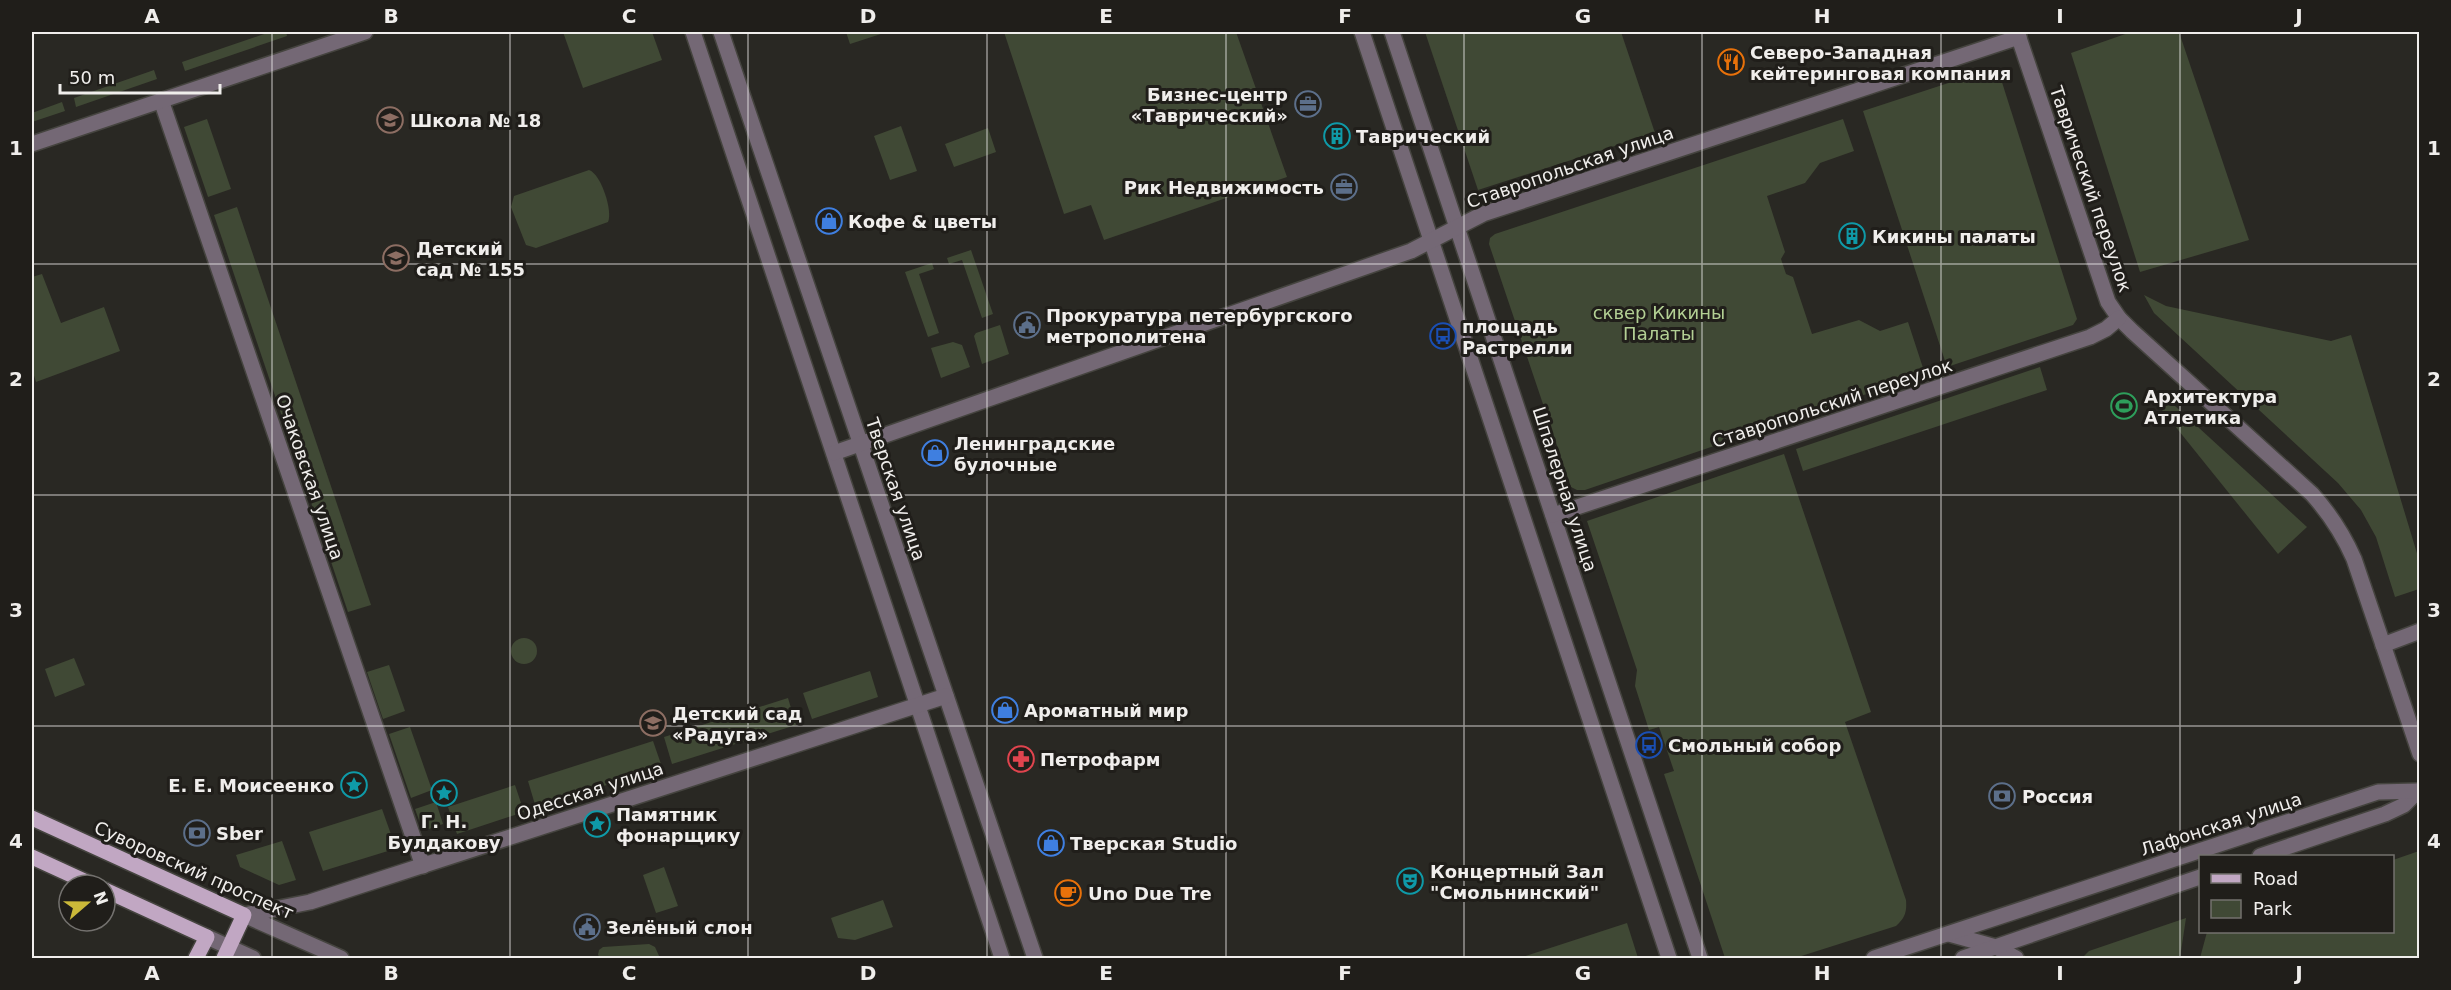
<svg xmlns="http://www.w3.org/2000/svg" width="2451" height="990" font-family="'DejaVu Sans',sans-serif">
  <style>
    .green { fill: #404935 }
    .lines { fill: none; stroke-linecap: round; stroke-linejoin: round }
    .minor-casing { stroke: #45443f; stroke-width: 18 }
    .major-casing { stroke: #45443f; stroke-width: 18 }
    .minor { stroke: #746875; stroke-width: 15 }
    .major { stroke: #c1a7c3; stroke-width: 15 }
    .grid { fill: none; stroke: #f0eeec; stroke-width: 1.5; stroke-opacity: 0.55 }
    .labels { text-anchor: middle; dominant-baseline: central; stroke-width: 6; stroke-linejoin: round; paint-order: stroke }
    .poi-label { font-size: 18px; font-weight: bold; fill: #f0eeec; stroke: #201e1a; text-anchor: start }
    .street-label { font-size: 18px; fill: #f0eeec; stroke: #201e1a }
    .park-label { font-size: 18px; fill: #b3d094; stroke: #201e1a }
    .neatline { fill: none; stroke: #f0eeec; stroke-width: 2 }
    .grid-label { font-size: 20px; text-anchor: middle; font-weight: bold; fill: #f0eeec }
  </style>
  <rect width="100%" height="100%" fill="#292823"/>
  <g class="green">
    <path d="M270 32H286L287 36 185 71 182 62Z"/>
    <path d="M563 32H652L662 60 583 88Z"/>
    <path d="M846 32H887L850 44Z"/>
    <path d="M1004 32H1236L1287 177 1104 240 1091 205 1064 214Z"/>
    <path d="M1425 32H1621L1655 133 1478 190Z"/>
    <path d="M2131 32H2179L2249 240 2140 272 2071 53Z"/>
    <path d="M154 70 157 79 76 107 74 98Z"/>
    <path d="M1985 71H1994L2000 76 2077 319 2073 325 1947 367 1863 111Z"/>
    <path d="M62 102 65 111 32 122V113Z"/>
    <path d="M207 119 231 189 208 197 184 127Z"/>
    <path d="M1843 119 1854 151 1820 163 1805 183 1767 196 1785 252 1781 259 1786 274 1793 277 1812 334 1859 320 1880 331 1908 322 1925 374 1585 490H1577L1571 487 1489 244 1490 238 1495 234Z"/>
    <path d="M901 126 917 171 890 180 874 136Z"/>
    <path d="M988 128 996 152 954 167 945 144Z"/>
    <path d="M589 170C601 174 613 211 608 222L536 248 526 245 511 207 514 196Z"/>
    <path d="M237 207 371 605 348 612 214 215Z"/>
    <path d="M971 250 993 314 982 318 962 260 949 264 947 258Z"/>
    <path d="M932 263 934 269 919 274 939 333 928 337 905 272Z"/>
    <path d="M42 274 61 323 104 307 120 351 36 382 32 369V277Z"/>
    <path d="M2144 295 2166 306 2331 341 2351 335 2419 560V589L2395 597 2376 537 2361 510 2338 483 2154 313Z"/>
    <path d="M1000 325 1009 354 982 364 974 336 976 333Z"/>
    <path d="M953 342 962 345 970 367 941 378 931 348Z"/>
    <path d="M2040 367 2047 390 1803 471 1796 449Z"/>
    <path d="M2162 394 2307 527 2278 554 2154 400Z"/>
    <path d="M1784 454 1871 712 1845 722 1906 900C1907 912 1905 918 1896 926L1795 958H1725L1664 774 1674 771 1659 727 1649 730 1635 686 1637 670 1587 521Z"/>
    <circle cx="524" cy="651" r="13"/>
    <path d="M74 658 85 685 55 697 45 669Z"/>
    <path d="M389 665 405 711 383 719 367 672Z"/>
    <path d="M870 671 878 697 812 719 803 693Z"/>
    <path d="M788 698 796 725 672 764 664 737Z"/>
    <path d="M410 727 432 790 411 798 389 734Z"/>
    <path d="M653 741 662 767 536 808 528 781Z"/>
    <path d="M515 785 524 812 457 834 448 807Z"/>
    <path d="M436 802 443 824 423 831 415 809Z"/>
    <path d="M382 809 393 840 388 851 323 871 309 832Z"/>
    <path d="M282 841 296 880 279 885 240 867 236 855Z"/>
    <path d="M2419 851V958H2200L2207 932H2392L2393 860Z"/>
    <path d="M664 867 678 906 656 913 643 875Z"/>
    <path d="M883 900 893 927 855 940 838 938 831 918Z"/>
    <path d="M2186 918 2180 958H2082L2089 951Z"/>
    <path d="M1627 923 1638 958H1519Z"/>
    <path d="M649 944 655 947 660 958H601L598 955 599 950 603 947Z"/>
  </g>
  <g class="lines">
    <g class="minor-casing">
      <g id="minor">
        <path d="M693 32 1002 958"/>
        <path d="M721 32 1035 958"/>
        <path d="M1362 32 1669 958"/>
        <path d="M1392 32 1700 958"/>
        <path d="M2017 32 2108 302 2119 318 2132 331 2312 494C2330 514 2343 534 2354 559L2420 754"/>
        <path d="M161 100 423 866"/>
        <path d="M32 144 365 32"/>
        <path d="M834 453 1411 251 1483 214 2019 37"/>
        <path d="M1553 515 2090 337 2106 329 2119 318"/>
        <path d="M2383 645 2420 631"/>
        <path d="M2260 856 2385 814 2404 805 2418 791"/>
        <path d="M244 915 310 902 946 696"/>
        <path d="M244 915 341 958"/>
        <path d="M1949 934 1996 947 2016 958"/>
        <path d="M207 937 253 958"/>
        <path d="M1874 958 2378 792 2418 791"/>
        <path d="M1963 958 2200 877"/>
      </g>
    </g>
    <g class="major-casing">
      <g id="major">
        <path d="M32 818 244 915 224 958"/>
        <path d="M32 857 93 885"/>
        <path d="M105 890 207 937 196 958"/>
      </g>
    </g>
    <use href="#minor" class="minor"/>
    <use href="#major" class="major"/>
  </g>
  <path class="grid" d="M272 32V958M510 32V958M748 32V958M987 32V958M1226 32V958M1464 32V958M1702 32V958M1941 32V958M2180 32V958M32 264H2420M32 495H2420M32 726H2420"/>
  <defs>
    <g id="restaurant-ring" transform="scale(1.35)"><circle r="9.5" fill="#201e1a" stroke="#e8710a" stroke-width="1.5"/><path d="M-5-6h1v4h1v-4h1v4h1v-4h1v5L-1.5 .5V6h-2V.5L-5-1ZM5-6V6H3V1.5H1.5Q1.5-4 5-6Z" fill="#e8710a"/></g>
    <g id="office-ring" transform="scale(1.35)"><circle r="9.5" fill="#201e1a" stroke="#5c6f8a" stroke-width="1.5"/><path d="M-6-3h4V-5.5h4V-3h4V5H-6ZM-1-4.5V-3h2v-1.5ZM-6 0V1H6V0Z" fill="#5c6f8a"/></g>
    <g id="school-ring" transform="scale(1.35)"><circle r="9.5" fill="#201e1a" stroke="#8d6e63" stroke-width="1.5"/><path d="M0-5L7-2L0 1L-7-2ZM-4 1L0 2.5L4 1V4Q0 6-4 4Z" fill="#8d6e63"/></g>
    <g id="building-ring" transform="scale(1.35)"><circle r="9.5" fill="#201e1a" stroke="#0f9aa8" stroke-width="1.5"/><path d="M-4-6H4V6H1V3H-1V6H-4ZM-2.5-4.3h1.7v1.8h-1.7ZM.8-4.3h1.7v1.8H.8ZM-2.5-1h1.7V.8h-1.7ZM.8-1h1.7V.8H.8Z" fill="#0f9aa8"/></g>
    <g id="shop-ring" transform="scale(1.35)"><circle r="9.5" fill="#201e1a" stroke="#3f7fe0" stroke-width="1.5"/><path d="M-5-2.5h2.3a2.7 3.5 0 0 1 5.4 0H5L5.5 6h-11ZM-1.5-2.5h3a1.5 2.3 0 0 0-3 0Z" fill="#3f7fe0"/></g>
    <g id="civic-ring" transform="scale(1.35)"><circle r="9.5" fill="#201e1a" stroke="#5c6f8a" stroke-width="1.5"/><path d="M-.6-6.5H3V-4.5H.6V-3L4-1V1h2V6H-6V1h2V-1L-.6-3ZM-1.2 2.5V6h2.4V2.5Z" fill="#5c6f8a"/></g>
    <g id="bus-ring" transform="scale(1.35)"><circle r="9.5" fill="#201e1a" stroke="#1a4fb4" stroke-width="1.5"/><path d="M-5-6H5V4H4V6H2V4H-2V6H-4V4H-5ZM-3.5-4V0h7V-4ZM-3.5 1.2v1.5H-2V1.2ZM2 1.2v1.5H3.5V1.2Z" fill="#1a4fb4"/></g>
    <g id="stadium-ring" transform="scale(1.35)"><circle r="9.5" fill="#201e1a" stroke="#2e9e5b" stroke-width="1.5"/><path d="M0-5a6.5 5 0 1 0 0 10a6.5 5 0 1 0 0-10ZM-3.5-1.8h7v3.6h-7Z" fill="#2e9e5b"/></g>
    <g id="pharmacy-ring" transform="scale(1.35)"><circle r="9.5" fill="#201e1a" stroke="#e0444e" stroke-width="1.5"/><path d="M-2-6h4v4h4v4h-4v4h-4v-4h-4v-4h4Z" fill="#e0444e"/></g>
    <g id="sight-ring" transform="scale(1.35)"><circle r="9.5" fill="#201e1a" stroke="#0f9aa8" stroke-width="1.5"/><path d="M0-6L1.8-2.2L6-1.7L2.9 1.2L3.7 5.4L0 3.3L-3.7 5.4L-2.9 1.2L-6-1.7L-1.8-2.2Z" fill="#0f9aa8"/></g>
    <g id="bank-ring" transform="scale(1.35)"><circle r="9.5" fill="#201e1a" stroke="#5c6f8a" stroke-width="1.5"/><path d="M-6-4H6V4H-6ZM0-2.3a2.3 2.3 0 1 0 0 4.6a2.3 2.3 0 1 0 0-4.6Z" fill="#5c6f8a"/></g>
    <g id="theatre-ring" transform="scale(1.35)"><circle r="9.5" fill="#201e1a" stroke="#0f9aa8" stroke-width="1.5"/><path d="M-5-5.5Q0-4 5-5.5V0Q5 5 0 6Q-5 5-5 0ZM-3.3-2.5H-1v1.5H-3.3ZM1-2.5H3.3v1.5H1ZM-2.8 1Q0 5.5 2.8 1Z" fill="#0f9aa8"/></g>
    <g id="cafe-ring" transform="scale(1.35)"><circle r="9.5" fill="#201e1a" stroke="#e8710a" stroke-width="1.5"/><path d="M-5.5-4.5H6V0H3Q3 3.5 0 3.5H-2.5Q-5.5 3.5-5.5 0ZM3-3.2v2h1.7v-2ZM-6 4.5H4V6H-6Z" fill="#e8710a"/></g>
  </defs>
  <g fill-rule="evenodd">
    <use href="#restaurant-ring" x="1731" y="62"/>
    <use href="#office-ring" x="1308" y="104"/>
    <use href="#school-ring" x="390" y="120"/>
    <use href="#building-ring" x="1337" y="136"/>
    <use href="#office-ring" x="1344" y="187"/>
    <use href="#shop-ring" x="829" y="221"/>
    <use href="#building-ring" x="1852" y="236"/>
    <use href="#school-ring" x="396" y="258"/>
    <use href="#civic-ring" x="1027" y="325"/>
    <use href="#bus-ring" x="1443" y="336"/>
    <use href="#stadium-ring" x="2124" y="406"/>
    <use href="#shop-ring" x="935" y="453"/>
    <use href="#shop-ring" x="1005" y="710"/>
    <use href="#school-ring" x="653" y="723"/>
    <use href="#bus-ring" x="1649" y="745"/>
    <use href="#pharmacy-ring" x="1021" y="759"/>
    <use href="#sight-ring" x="354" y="785"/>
    <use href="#sight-ring" x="444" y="793"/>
    <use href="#bank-ring" x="2002" y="796"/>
    <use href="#sight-ring" x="597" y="824"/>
    <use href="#bank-ring" x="197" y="833"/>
    <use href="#shop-ring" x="1051" y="843"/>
    <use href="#theatre-ring" x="1410" y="881"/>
    <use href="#cafe-ring" x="1068" y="893"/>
    <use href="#civic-ring" x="587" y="927"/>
  </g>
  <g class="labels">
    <g class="poi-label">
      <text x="1750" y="52">Северо-Западная<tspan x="1750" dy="21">кейтеринговая компания</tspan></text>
      <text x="1288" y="94" text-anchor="end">Бизнес-центр<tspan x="1288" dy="21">«Таврический»</tspan></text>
      <text x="410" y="120">Школа № 18</text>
      <text x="1356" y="136">Таврический</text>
      <text x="1324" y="187" text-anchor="end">Рик Недвижимость</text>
      <text x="848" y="221">Кофе &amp; цветы</text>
      <text x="1872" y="236">Кикины палаты</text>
      <text x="416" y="248">Детский<tspan x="416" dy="21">сад № 155</tspan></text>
      <text x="1046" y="315">Прокуратура петербургского<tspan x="1046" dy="21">метрополитена</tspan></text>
      <text x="1462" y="326">площадь<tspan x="1462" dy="21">Растрелли</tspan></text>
      <text x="2144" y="396">Архитектура<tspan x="2144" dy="21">Атлетика</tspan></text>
      <text x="954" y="443">Ленинградские<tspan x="954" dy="21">булочные</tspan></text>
      <text x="1024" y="710">Ароматный мир</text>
      <text x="672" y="713">Детский сад<tspan x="672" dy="21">«Радуга»</tspan></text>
      <text x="1668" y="745">Смольный собор</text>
      <text x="1040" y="759">Петрофарм</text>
      <text x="334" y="785" text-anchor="end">Е. Е. Моисеенко</text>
      <text x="2022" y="796">Россия</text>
      <text x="616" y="814">Памятник<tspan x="616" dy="21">фонарщику</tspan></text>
      <text x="444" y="821" text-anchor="middle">Г. Н.<tspan x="444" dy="21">Булдакову</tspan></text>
      <text x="216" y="833">Sber</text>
      <text x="1070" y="843">Тверская Studio</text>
      <text x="1430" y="871">Концертный Зал<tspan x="1430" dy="21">"Смольнинский"</tspan></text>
      <text x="1088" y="893">Uno Due Tre</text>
      <text x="606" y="927">Зелёный слон</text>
    </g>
    <g class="street-label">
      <text transform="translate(1570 167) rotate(-19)">Ставропольская улица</text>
      <text transform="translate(2091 189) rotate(71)">Таврический переулок</text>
      <text transform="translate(1832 403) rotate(-18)">Ставропольский переулок</text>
      <text transform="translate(310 477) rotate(71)">Очаковская улица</text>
      <text transform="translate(896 489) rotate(71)">Тверская улица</text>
      <text transform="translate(1565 489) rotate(72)">Шпалерная улица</text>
      <text transform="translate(590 791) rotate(-18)">Одесская улица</text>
      <text transform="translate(2221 824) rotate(-18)">Лафонская улица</text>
      <text transform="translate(194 870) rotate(24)">Суворовский проспект</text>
    </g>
    <g class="park-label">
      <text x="1659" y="312">сквер Кикины<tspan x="1659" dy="21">Палаты</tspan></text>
    </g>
  </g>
  <rect width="2451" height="990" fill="none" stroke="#201e1a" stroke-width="66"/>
  <rect x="2199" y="855" width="195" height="78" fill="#201e1a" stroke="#73716e" stroke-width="1.5"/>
  <rect x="2211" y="874" width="30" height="9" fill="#c1a7c3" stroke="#73716e" stroke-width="1.5"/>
  <text x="2253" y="885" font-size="18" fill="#f0eeec">Road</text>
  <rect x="2211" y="900" width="30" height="18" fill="#404935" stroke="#73716e" stroke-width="1.5"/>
  <text x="2253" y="915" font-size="18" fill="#f0eeec">Park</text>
  <g transform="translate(87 903) rotate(70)"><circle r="28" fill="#201e1a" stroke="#73716e" stroke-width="1.5"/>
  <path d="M0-4.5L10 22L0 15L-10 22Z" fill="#cbb939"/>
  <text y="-9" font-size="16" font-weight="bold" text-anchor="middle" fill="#f0eeec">N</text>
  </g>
  <path d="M60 84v9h160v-9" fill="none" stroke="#f0eeec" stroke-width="3"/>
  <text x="69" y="84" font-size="18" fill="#f0eeec" stroke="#201e1a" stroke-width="4.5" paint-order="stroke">50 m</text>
  <rect x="33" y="33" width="2385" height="924" class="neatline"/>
  <g class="grid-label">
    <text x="152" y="23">A</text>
    <text x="391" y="23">B</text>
    <text x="629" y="23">C</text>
    <text x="868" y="23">D</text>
    <text x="1106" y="23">E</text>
    <text x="1345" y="23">F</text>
    <text x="1583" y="23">G</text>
    <text x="1822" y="23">H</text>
    <text x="2060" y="23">I</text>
    <text x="2299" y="23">J</text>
    <text x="16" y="155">1</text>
    <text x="2434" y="155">1</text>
    <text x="16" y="386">2</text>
    <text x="2434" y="386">2</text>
    <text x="16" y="617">3</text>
    <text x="2434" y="617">3</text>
    <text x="16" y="848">4</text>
    <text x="2434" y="848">4</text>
    <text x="152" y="980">A</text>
    <text x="391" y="980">B</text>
    <text x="629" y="980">C</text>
    <text x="868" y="980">D</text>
    <text x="1106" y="980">E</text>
    <text x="1345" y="980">F</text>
    <text x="1583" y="980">G</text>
    <text x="1822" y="980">H</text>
    <text x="2060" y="980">I</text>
    <text x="2299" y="980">J</text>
  </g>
</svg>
